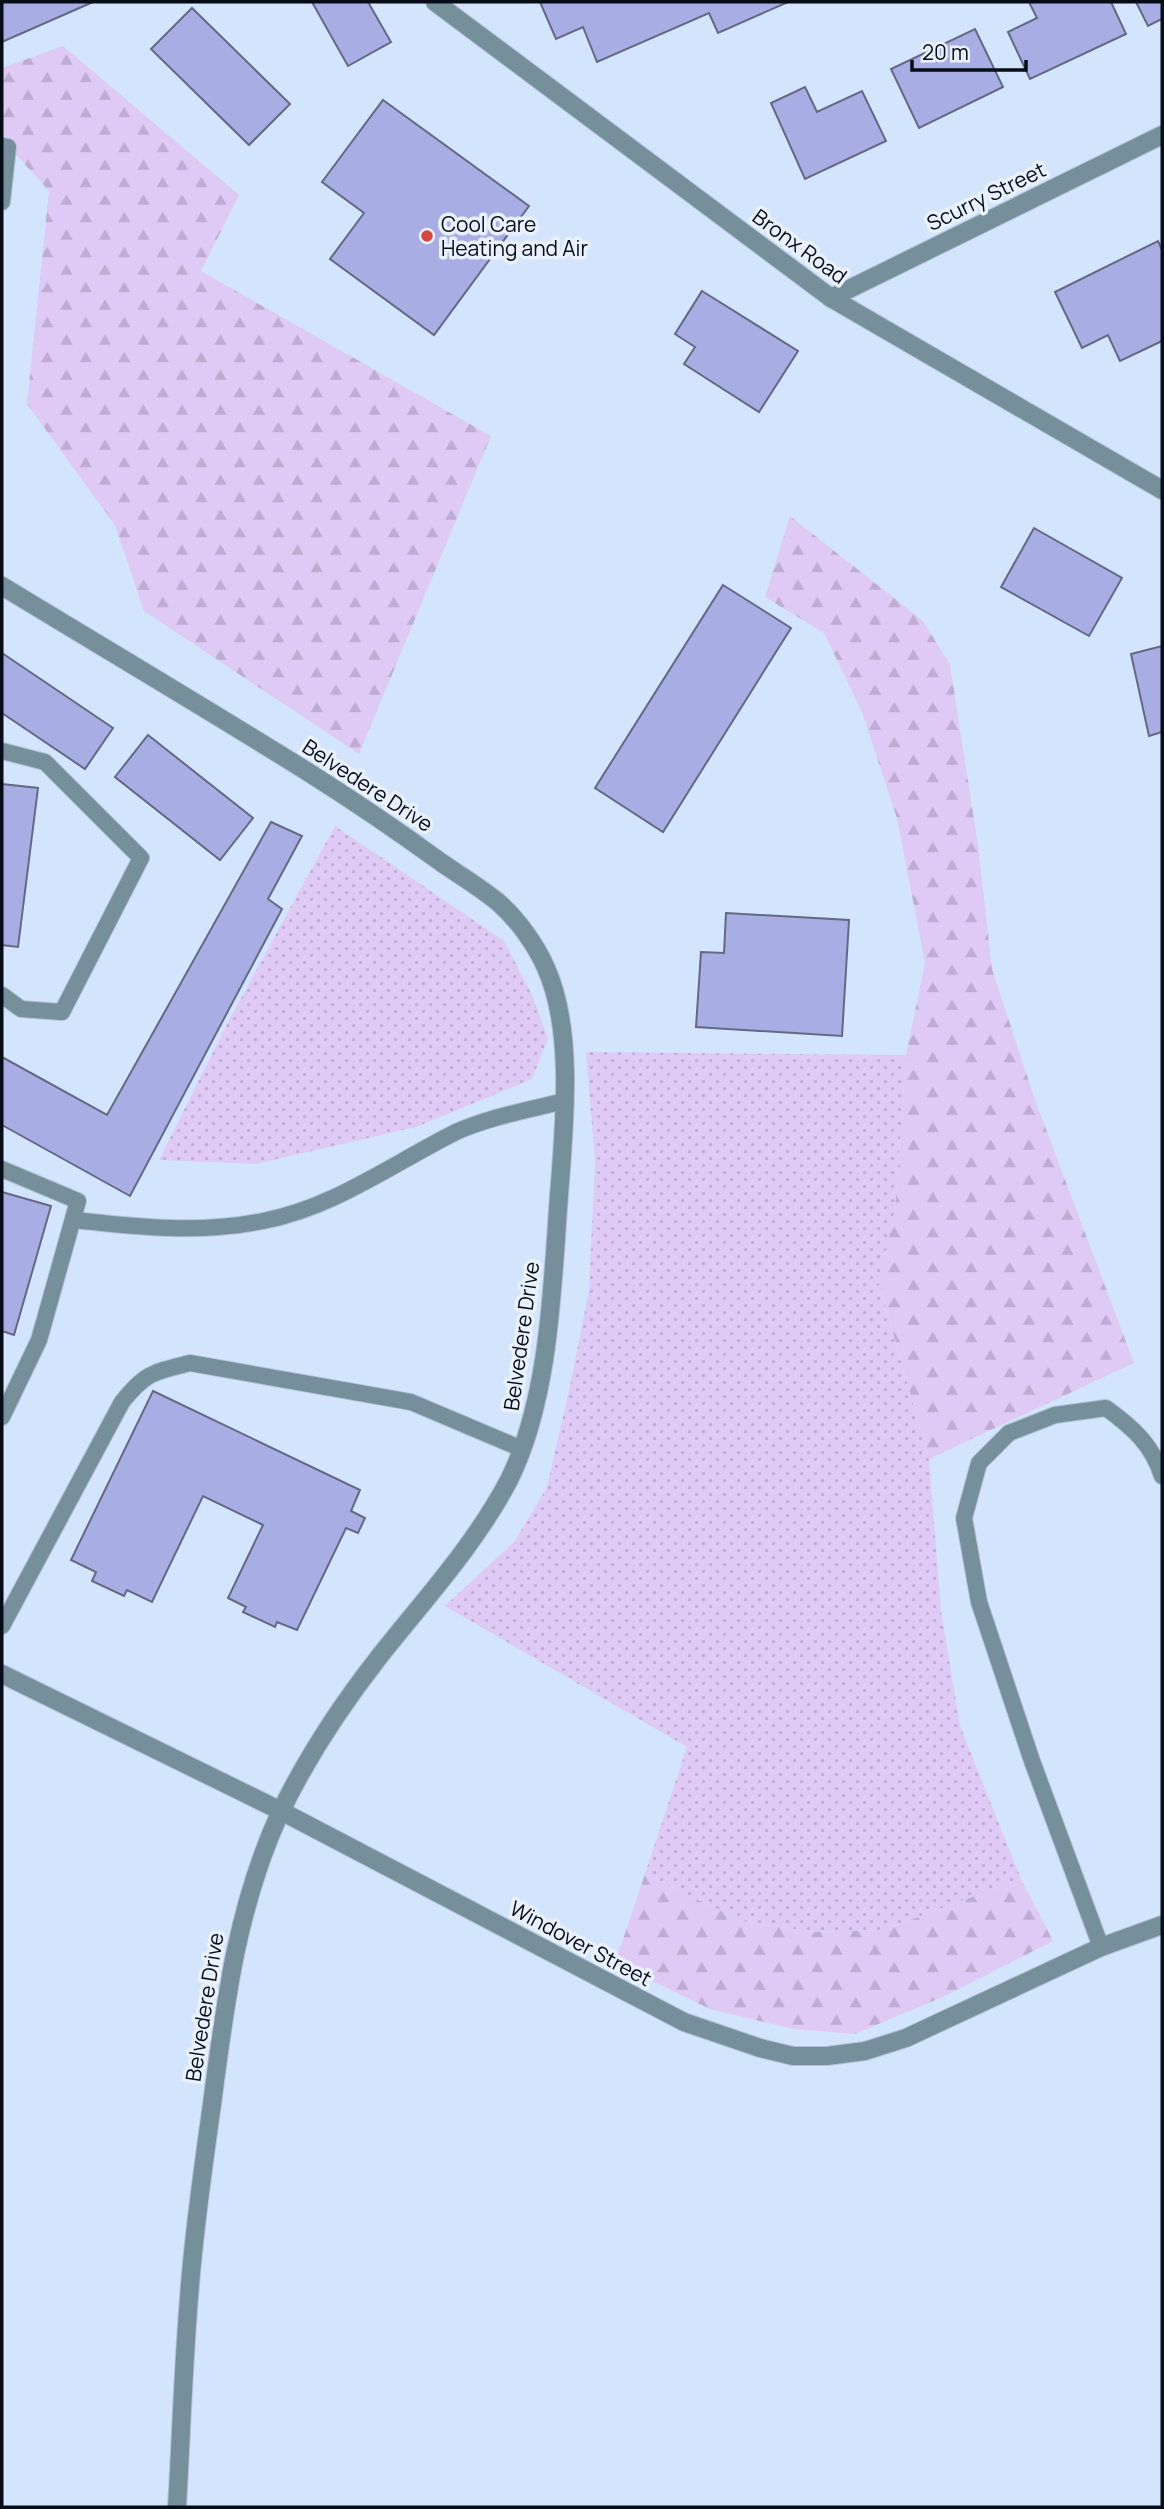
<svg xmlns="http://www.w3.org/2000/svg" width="1164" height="2509" font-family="Manrope,sans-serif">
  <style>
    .green { fill: url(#green-dots) }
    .forest { fill: url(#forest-firs) }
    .building { fill: #a8aee3; stroke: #646885; stroke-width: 2 }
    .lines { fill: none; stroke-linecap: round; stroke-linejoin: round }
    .lane-casing { stroke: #b1c2d7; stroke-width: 18 }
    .street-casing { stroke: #b1c2d7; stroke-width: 20 }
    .lane { stroke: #76909b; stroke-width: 16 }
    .street { stroke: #76909b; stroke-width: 18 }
    .poi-dot { fill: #d6483e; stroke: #e8f1fd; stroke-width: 2.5 }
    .labels { text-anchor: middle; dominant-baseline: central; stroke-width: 7; stroke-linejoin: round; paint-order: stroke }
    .street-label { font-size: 21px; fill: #060d16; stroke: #e8f1fd }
    .poi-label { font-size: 21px; fill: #060d16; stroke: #e8f1fd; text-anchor: start }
  </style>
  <defs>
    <pattern id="green-dots" width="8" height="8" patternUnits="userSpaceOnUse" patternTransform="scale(1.75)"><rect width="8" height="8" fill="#dfcaf6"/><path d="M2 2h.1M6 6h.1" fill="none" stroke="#beacd2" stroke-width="1.8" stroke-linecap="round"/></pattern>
    <pattern id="forest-firs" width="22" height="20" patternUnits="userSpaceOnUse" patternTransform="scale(1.75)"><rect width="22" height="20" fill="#dfcaf6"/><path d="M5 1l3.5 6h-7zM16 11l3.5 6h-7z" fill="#beacd2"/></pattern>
  </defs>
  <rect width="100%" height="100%" fill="#d2e5fc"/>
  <g class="green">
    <path d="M335 826 504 941 533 997 548 1039 532 1079 416 1127 256 1164 159 1160 226 1026Z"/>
    <path d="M586 1052 906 1055 895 1209 879 1285 929 1459 941 1611 960 1726 1021 1879 883 1930 814 1932 741 1921 645 1874 687 1747 445 1606 515 1541 547 1487 571 1382 589 1290 595 1162Z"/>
  </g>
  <g class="forest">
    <path d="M63 46 239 195 201 271 491 436 359 754 144 611 115 525 27 404 49 191 2 139V68Z"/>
    <path d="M790 516 923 621 950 665 978 845 992 969 1035 1100 1134 1363 929 1459 879 1284 895 1209 906 1055 925 963 897 818 862 712 824 633 765 597Z"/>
    <path d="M645 1874 741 1921 814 1932 883 1930 1021 1879 1053 1941 945 1996 855 2034 793 2029 710 2009 615 1963Z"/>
  </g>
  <g class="building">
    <path d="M2 2H93L2 42Z"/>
    <path d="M312 2H368L391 42 348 66Z"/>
    <path d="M540 2H788L718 33 709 13 597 62 583 27 556 39Z"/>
    <path d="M1029 2H1111L1126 34 1030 79 1008 32 1037 18Z"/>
    <path d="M1136 2H1162V19L1148 26Z"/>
    <path d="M192 8 290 104 249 145 151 49Z"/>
    <path d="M975 29 1003 87 919 128 891 69Z"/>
    <path d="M805 87 817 112 862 91 886 141 805 179 771 103Z"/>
    <path d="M383 100 529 206 434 335 330 259 364 213 322 182Z"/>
    <path d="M1158 241 1162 250V341L1120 361 1108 335 1082 348 1055 292Z"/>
    <path d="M702 291 798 351 759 412 684 364 695 347 675 334Z"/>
    <path d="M1034 528 1122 578 1089 636 1001 587Z"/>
    <path d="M723 585 791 628 663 832 595 788Z"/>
    <path d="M1162 646V732L1149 736 1131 654Z"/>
    <path d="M2 653 113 728 85 769 2 713Z"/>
    <path d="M148 735 253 818 220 860 115 777Z"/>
    <path d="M2 784 38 788 18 947 2 945Z"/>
    <path d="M271 822 302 836 268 899 282 909 130 1196 2 1125V1057L107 1115Z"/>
    <path d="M726 913 849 920 842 1036 696 1027 701 952 724 953Z"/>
    <path d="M2 1192 51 1206 14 1335 2 1331Z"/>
    <path d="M153 1391 360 1490 351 1511 365 1518 358 1533 346 1528 297 1630 277 1622 275 1627 243 1612 246 1607 228 1598 263 1525 203 1496 152 1602 127 1590 124 1596 92 1581 96 1572 71 1560Z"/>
  </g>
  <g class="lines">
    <g class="lane-casing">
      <g id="lane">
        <path d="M2 146 8 147 2 202"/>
        <path d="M2 751 45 762 141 858 62 1012 21 1009 2 995"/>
        <path d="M2 1169 78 1201 39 1340 2 1417"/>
        <path d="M73 1220C138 1227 198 1234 263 1221 333 1208 394 1163 456 1132 489 1117 529 1110 564 1101"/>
        <path d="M2 1626 122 1402C146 1372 154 1372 190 1363L411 1402 522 1449"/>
        <path d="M1101 1947 1032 1761 979 1602 964 1518 979 1463 1009 1433 1055 1415 1106 1408C1132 1427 1152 1444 1162 1476"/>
      </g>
    </g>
    <g class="street-casing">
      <g id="street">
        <path d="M435 2 831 298 1162 490"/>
        <path d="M831 298 1162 135"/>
        <path d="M2 586C104 648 207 709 308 772 354 801 398 831 442 863 461 876 481 888 499 903 518 920 536 945 546 968 576 1035 563 1136 558 1209 552 1295 548 1402 509 1480 475 1545 424 1600 379 1657 343 1703 306 1759 280 1813 237 1906 225 2004 212 2104 205 2154 198 2203 193 2253 184 2337 182 2423 177 2507"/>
        <path d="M2 1674 281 1811 684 2022 760 2048 793 2056H827L865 2051 906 2038 1101 1947 1162 1925"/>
      </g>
    </g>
    <use href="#lane" class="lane"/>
    <use href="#street" class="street"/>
  </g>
  <circle class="poi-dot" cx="427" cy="236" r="7"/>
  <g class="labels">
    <g class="street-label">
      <text transform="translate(986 196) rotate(-26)">Scurry Street</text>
      <text transform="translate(800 246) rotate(36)">Bronx Road</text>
      <text transform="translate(368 785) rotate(33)">Belvedere Drive</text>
      <text transform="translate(521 1336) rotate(-82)">Belvedere Drive</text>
      <text transform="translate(581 1943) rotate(28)">Windover Street</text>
      <text transform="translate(204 2007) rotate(-81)">Belvedere Drive</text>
    </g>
    <g class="poi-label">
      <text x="441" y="224">Cool Care<tspan x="441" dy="24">Heating and Air</tspan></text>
    </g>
  </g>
  <rect width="1164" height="2509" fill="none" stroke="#060d16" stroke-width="7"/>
  <path d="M912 60v10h114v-10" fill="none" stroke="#060d16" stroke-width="3.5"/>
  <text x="922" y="60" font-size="21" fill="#060d16" stroke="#e8f1fd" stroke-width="5" paint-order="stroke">20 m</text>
</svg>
